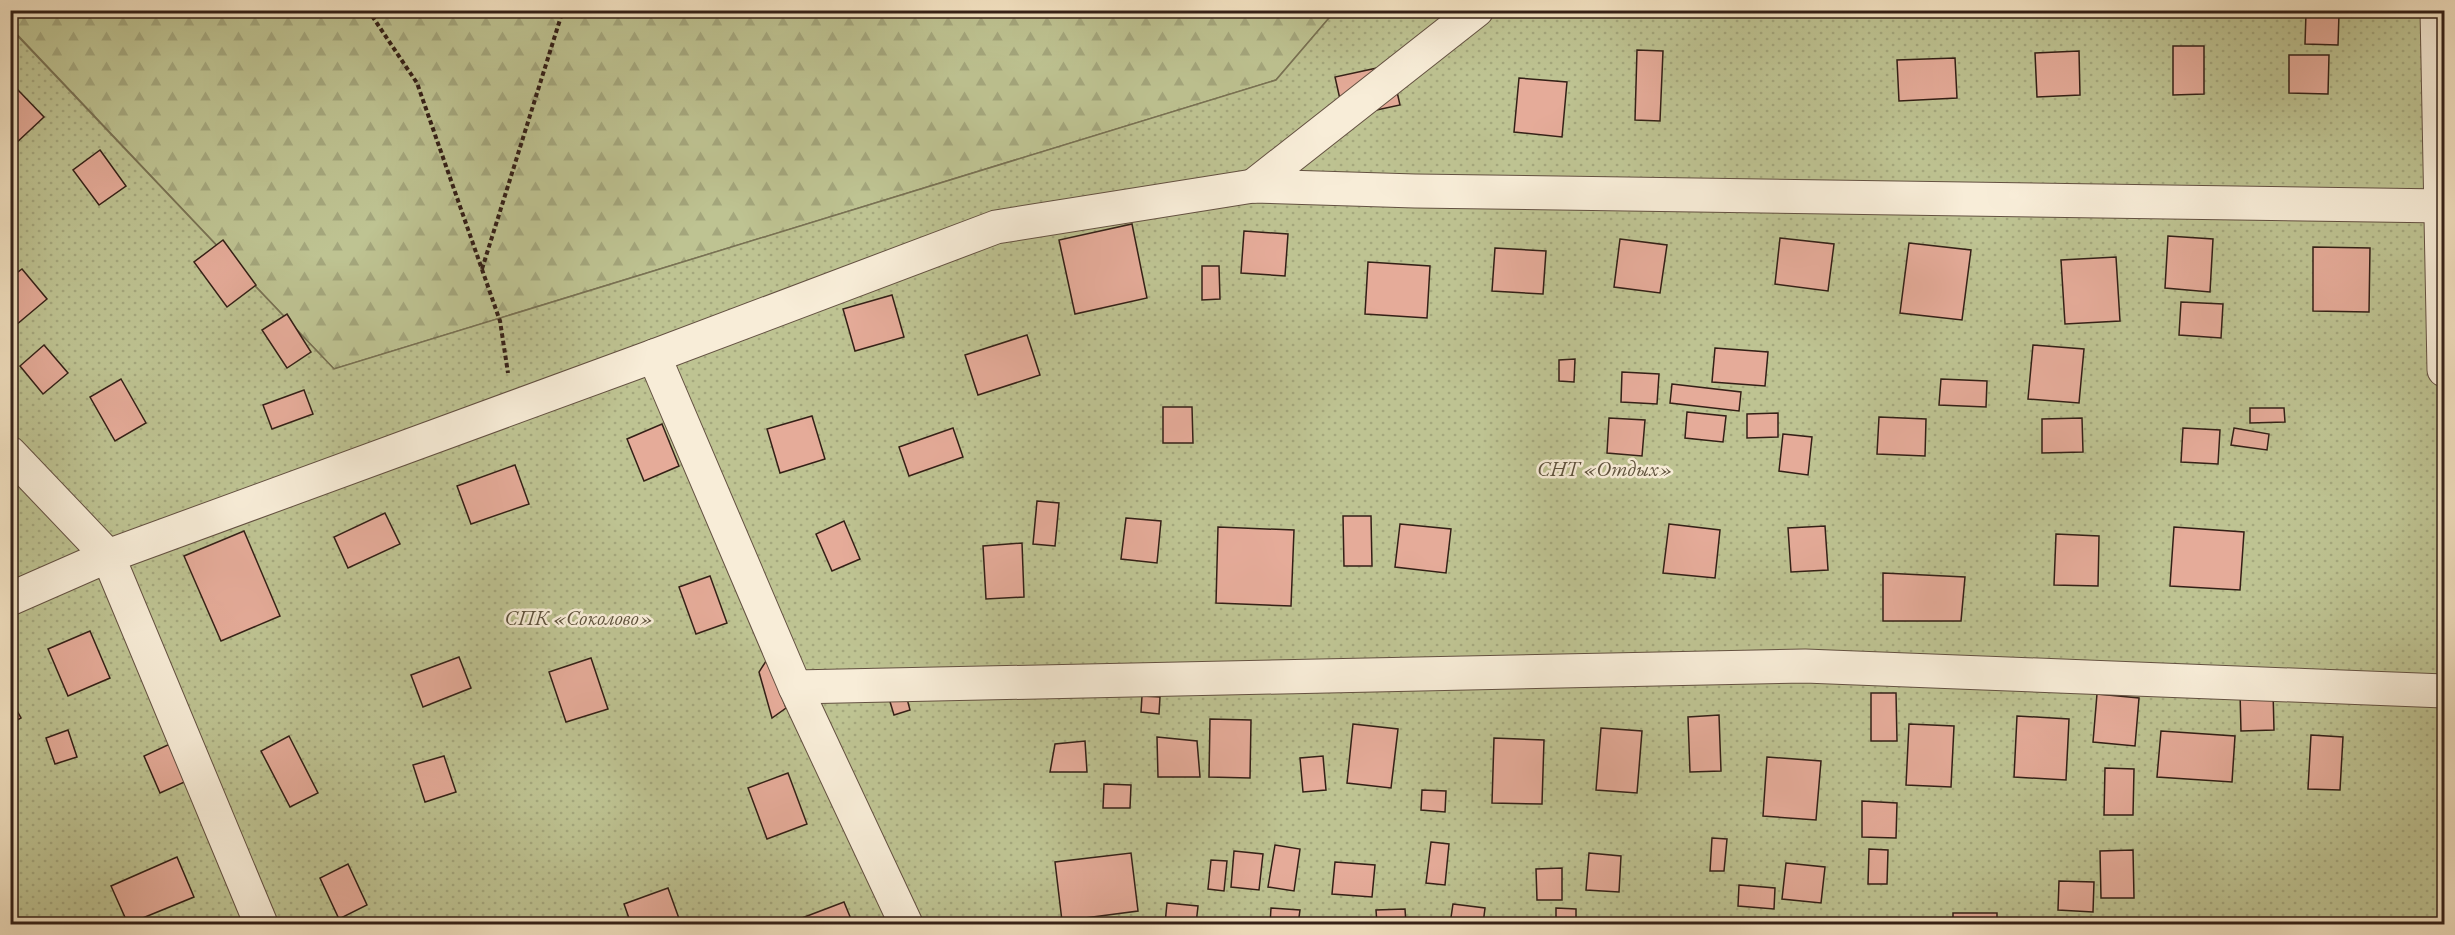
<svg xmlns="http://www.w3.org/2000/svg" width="2455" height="935" font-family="'EB Garamond',serif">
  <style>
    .forest { fill: url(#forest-firs); stroke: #797254; stroke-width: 1.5 }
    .garden { fill: url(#garden-dots); stroke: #797254; stroke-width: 1.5 }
    .building { fill: #e5ab99; stroke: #342017; stroke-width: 1.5 }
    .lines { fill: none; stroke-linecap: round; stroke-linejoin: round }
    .minor-casing { stroke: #645142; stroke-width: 35 }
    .path { stroke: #342017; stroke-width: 4; stroke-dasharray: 4.5 3; stroke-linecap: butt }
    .minor { stroke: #f8edd8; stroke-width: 33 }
    .labels { text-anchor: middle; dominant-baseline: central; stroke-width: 5; stroke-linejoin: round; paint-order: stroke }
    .park-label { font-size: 21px; font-style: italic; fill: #5d513c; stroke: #f8edd8 }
  </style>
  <defs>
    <pattern id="forest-firs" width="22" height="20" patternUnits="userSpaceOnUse" patternTransform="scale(1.5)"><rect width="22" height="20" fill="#bec392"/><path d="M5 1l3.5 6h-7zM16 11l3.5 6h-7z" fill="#a4a77d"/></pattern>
    <pattern id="garden-dots" width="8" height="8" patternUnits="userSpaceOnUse" patternTransform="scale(1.5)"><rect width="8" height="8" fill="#bec392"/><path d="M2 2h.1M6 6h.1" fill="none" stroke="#a4a77d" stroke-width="1.8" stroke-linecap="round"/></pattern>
  </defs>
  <rect width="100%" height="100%" fill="#f4e3c3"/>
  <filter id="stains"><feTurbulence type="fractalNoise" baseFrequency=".00333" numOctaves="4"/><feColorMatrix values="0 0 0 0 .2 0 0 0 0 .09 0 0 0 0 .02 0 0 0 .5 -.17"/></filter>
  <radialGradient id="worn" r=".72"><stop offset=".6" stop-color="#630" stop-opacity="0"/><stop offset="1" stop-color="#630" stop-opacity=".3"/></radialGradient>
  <path class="forest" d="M11 10 1335 11 1276 80 334 369 11 28Z"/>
  <path class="garden" d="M1335 11H2444V924H11L10 28 334 369 1276 80Z"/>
  <g class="building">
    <path d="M2306 13 2339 14 2338 45 2305 44Z"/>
    <path d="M2173 46H2204V94L2173 95Z"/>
    <path d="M1637 50 1663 51 1660 121 1635 120Z"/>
    <path d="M2079 51 2080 95 2037 97 2035 53Z"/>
    <path d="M2289 55H2329L2328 94 2289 93Z"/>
    <path d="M1955 58 1957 98 1899 101 1897 60Z"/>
    <path d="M1391 65 1400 105 1344 117 1335 77Z"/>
    <path d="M1519 78 1567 82 1562 137 1514 132Z"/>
    <path d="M18 90 44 117 14 145 10 142V96Z"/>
    <path d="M100 150 126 186 99 205 73 170Z"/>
    <path d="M1132 224 1147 298 1075 314 1059 240Z"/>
    <path d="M1244 231 1288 234 1285 276 1241 273Z"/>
    <path d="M2168 236 2213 239 2210 292 2165 288Z"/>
    <path d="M1780 238 1834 244 1828 291 1775 284Z"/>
    <path d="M1620 239 1667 245 1660 293 1614 287Z"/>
    <path d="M223 240 256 285 227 307 194 262Z"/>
    <path d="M1909 243 1971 250 1962 320 1900 313Z"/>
    <path d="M2313 247 2370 248 2369 312 2313 311Z"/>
    <path d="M1495 248 1546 251 1543 294 1492 291Z"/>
    <path d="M2116 257 2120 321 2065 324 2061 260Z"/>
    <path d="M1368 262 1430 266 1427 318 1365 314Z"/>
    <path d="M1202 266H1219L1220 299 1202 300Z"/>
    <path d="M22 269 47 299 16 325 10 318V278Z"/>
    <path d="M892 295 904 337 855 351 843 309Z"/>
    <path d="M2181 302 2223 304 2221 338 2179 335Z"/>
    <path d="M287 314 311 352 287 368 262 330Z"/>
    <path d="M1027 335 1040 375 978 395 965 355Z"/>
    <path d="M44 345 68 373 43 394 20 366Z"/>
    <path d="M2033 345 2084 349 2079 403 2028 399Z"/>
    <path d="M1715 348 1768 352 1765 386 1712 382Z"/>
    <path d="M1575 359 1574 382 1559 381V360Z"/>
    <path d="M1622 372 1659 374 1657 404 1621 402Z"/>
    <path d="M121 379 146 423 115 441 90 397Z"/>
    <path d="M1941 379 1987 381 1986 407 1939 405Z"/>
    <path d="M1672 384 1741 392 1739 411 1670 403Z"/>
    <path d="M304 390 313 414 272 429 263 405Z"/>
    <path d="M1163 407H1192L1193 443H1163Z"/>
    <path d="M2250 408H2284L2285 422 2250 423Z"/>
    <path d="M1687 412 1726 416 1723 442 1685 438Z"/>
    <path d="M1778 413V437L1747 438V414Z"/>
    <path d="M812 416 825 459 780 473 767 429Z"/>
    <path d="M1879 417 1926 419 1925 456 1877 454Z"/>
    <path d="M1609 418 1645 420 1642 456 1607 453Z"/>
    <path d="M2082 418 2083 452 2042 453V419Z"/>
    <path d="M662 424 679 466 644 481 627 439Z"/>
    <path d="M953 428 963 457 909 476 899 447Z"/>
    <path d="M2183 428 2220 430 2218 464 2181 462Z"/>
    <path d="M2234 428 2269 434 2267 450 2231 445Z"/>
    <path d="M1783 434 1812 437 1808 475 1779 471Z"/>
    <path d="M515 465 529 504 471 524 457 486Z"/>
    <path d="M1037 501 1059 503 1055 546 1033 544Z"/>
    <path d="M385 513 400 544 348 568 334 537Z"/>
    <path d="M1343 516H1371L1372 566H1344Z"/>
    <path d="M1126 518 1161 521 1157 563 1121 559Z"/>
    <path d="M844 521 860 559 832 571 816 534Z"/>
    <path d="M1400 524 1451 529 1446 573 1395 567Z"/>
    <path d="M1669 524 1720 530 1715 578 1663 573Z"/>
    <path d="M1825 526 1828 570 1791 572 1788 528Z"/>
    <path d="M1218 527 1294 530 1291 606 1216 603Z"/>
    <path d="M2174 527 2244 532 2240 590 2170 586Z"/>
    <path d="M244 531 280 616 221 641 184 556Z"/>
    <path d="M2056 534 2099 536 2098 586 2054 585Z"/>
    <path d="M1022 543 1024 597 986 599 983 546Z"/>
    <path d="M1883 573 1965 577 1961 621H1883Z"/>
    <path d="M710 576 727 623 696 634 679 587Z"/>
    <path d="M90 631 110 678 68 696 48 649Z"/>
    <path d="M459 657 471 688 423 707 411 675Z"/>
    <path d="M591 658 608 709 566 722 549 672Z"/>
    <path d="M768 658 786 708 772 718 759 672Z"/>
    <path d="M905 691 910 710 894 715 888 695Z"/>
    <path d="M2273 691 2274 730 2241 731 2240 692Z"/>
    <path d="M1871 693H1896L1897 741H1871Z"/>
    <path d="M2097 694 2139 698 2135 746 2093 742Z"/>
    <path d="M1142 696 1160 697 1159 714 1141 712Z"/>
    <path d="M10 698 21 718 10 724Z"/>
    <path d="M1719 715 1721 771 1690 772 1688 717Z"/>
    <path d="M2017 716 2069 719 2066 780 2014 777Z"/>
    <path d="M1210 719 1251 720 1250 778 1209 777Z"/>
    <path d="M1353 724 1398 729 1391 788 1347 783Z"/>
    <path d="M1909 724 1954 726 1951 787 1906 785Z"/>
    <path d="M1601 728 1642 731 1637 793 1596 790Z"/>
    <path d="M68 730 77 757 55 764 46 738Z"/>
    <path d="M2161 731 2235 736 2232 782 2157 777Z"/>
    <path d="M2311 735 2343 737 2340 790 2308 789Z"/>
    <path d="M289 736 318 793 290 807 261 751Z"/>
    <path d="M1157 737 1197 741 1200 777H1158Z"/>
    <path d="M1494 738 1544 740 1542 804 1492 803Z"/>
    <path d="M1085 741 1087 772H1050L1055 744Z"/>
    <path d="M172 743 189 780 160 793 144 756Z"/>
    <path d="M444 756 456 792 425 802 413 765Z"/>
    <path d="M1323 756 1326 790 1303 792 1300 758Z"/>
    <path d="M1767 757 1821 761 1816 820 1763 816Z"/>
    <path d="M2105 768 2134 769 2133 815H2104Z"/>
    <path d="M788 773 807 824 767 839 748 788Z"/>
    <path d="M1104 784 1131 785 1130 808H1103Z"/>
    <path d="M1422 790 1446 791 1445 812 1421 810Z"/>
    <path d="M1862 801 1897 803 1896 838 1862 837Z"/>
    <path d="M1712 838 1727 839 1724 871H1710Z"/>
    <path d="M1431 842 1449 844 1445 885 1426 883Z"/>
    <path d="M1275 845 1300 849 1294 891 1268 887Z"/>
    <path d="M1869 849 1888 850 1887 884H1868Z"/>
    <path d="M2133 850 2134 898H2101L2100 851Z"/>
    <path d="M1234 851 1263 854 1259 890 1231 887Z"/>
    <path d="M1131 853 1138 911 1062 921 1055 862Z"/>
    <path d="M1589 853 1621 856 1619 892 1586 890Z"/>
    <path d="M177 857 194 897 128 924 111 886Z"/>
    <path d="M1211 860 1227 861 1224 891 1208 889Z"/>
    <path d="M1335 862 1375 865 1372 897 1332 894Z"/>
    <path d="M1786 863 1825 867 1821 903 1782 899Z"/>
    <path d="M348 864 367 905 339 919 320 878Z"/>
    <path d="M1562 868V900H1537L1536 869Z"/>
    <path d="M2059 881 2094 882 2093 912 2058 910Z"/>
    <path d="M1739 885 1775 888 1774 909 1738 906Z"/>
    <path d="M668 888 681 924H631L624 904Z"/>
    <path d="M844 902 853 924H795L794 921Z"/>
    <path d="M1167 903 1198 906 1196 924H1165Z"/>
    <path d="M1453 904 1485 908 1483 924H1450Z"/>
    <path d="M1271 908 1300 910 1298 924H1270Z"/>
    <path d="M1556 908 1576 909V924H1556Z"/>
    <path d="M1405 909 1406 924H1377L1376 910Z"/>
    <rect x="1953" y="913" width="44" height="11"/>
    <path d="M2010 920 2056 923V924H2010Z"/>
    <path d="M2415 920V924H2374V921Z"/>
    <path d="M2217 922 2272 924H2217Z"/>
  </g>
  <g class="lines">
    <g class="minor-casing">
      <g id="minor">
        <path d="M2437 10 2444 370"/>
        <path d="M1253 186 1477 10"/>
        <path d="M654 356 795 687"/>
        <path d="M10 453 108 556 261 924"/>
        <path d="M10 599 108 556 654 356 996 227 1253 186 1415 191 2444 206"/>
        <path d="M906 924 795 687 1805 666 2444 691"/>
      </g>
    </g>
    <g class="path">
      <path d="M368 10 417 83 500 321 508 373"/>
      <path d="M482 269 563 10"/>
    </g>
    <use href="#minor" class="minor"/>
  </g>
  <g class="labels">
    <g class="park-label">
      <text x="1605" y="468">СНТ «Отдых»</text>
      <text x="579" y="617">СПК «Соколово»</text>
    </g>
  </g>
  <rect width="2455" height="935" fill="none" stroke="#f4e3c3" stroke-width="36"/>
  <rect x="12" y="12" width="2431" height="911" fill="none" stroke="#342017" stroke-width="3"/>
  <rect x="18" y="18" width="2419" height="899" fill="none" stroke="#342017" stroke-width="1.5"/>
  <rect width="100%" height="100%" filter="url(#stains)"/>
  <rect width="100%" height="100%" fill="url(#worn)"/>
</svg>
